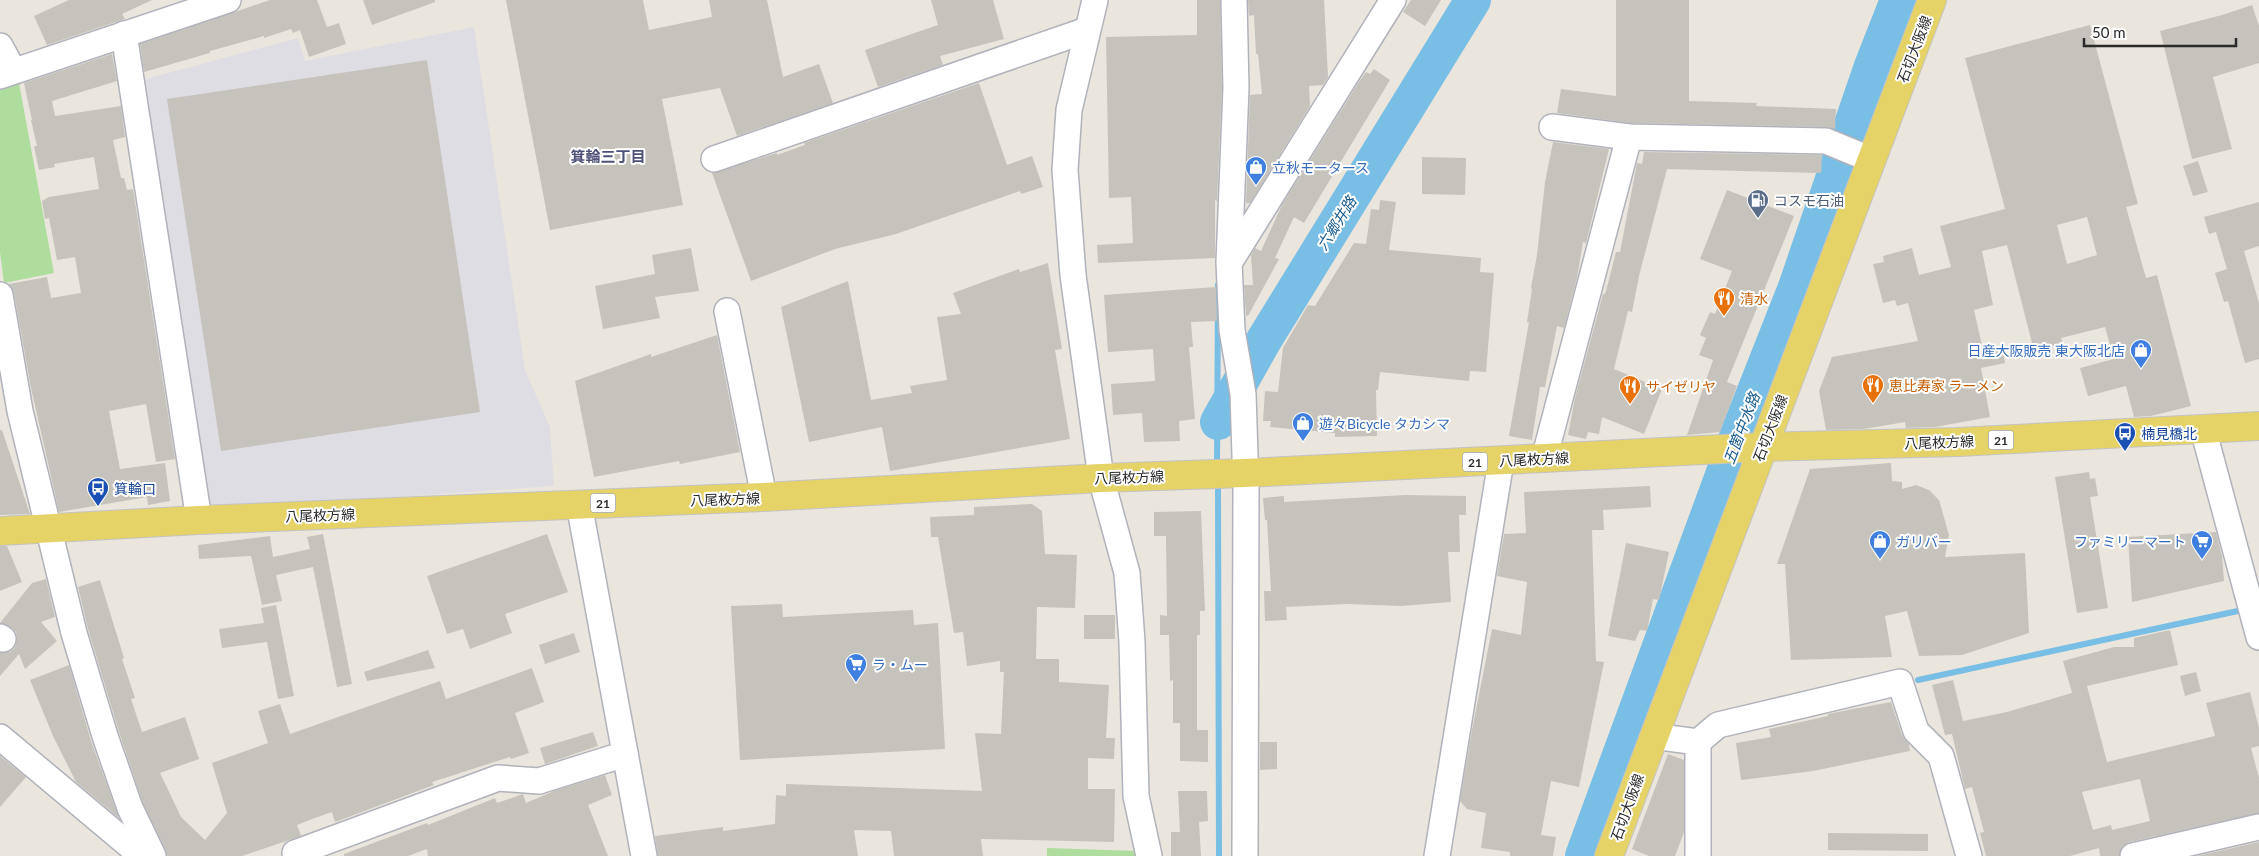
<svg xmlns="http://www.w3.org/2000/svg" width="2259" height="856" font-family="Lato,'Noto Sans JP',sans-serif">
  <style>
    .industrial { fill: #dfdde4 }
    .green { fill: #aedd9e }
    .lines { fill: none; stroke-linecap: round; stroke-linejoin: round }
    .stream { stroke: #78bee5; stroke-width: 6 }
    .river { stroke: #78bee5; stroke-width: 36 }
    .building { fill: #c6c3bc; fill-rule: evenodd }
    .minor-casing { stroke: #b0b2bc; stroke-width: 28 }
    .major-casing { stroke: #c3c3c3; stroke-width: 30 }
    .minor { stroke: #fff; stroke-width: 25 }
    .major { stroke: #e5d368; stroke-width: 28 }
    .labels { text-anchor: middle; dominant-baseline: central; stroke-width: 4; stroke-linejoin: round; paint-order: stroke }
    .shield { fill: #fff; stroke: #6a6a6a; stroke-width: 1 }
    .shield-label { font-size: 12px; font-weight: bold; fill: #2a2a2a }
    .street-label { font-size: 14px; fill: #2a2a2a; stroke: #fff }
    .shop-label { font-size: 14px; fill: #366cbe; stroke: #fff; text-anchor: start }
    .service-label { font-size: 14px; fill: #4e5e75; stroke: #fff; text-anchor: start }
    .food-label { font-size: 14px; fill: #c56008; stroke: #fff; text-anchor: start }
    .transit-label { font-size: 14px; fill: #164399; stroke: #fff; text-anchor: start }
    .neighbourhood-label { font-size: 15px; font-weight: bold; fill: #4e5277; stroke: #fff }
    .water-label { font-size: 15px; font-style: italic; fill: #185c90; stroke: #fff }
  </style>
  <rect width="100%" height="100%" fill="#ebe6dd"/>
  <path class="industrial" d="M474 27 525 370 550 427 554 486 210 510 142 80 298 38 305 61Z"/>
  <g class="green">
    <path d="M19 83 54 273 4 283 0 252V88Z"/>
    <path d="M1047 848 1138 851 1139 856H1047Z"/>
  </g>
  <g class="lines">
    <g class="stream">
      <path d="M1217 467 1218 285"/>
      <path d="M1218 480 1219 856"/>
      <path d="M1918 680 2247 609"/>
    </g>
    <g class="river">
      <path d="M1218 422 1264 340 1473 0"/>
      <path d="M1583 856 1740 429 1796 287 1872 66 1898 0"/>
    </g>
  </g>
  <g class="building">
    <path d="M69 0H152L122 14 125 19 47 45 34 16Z"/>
    <path d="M270 0H317L327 27 339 23 346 44 309 57 300 30 293 33 291 29 264 38V36L210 51V53L144 72 140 44Z"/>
    <path d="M363 0H435V2L372 25Z"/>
    <path d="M506 0H643L649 30 712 17 709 0H767L783 77 819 64 833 103 737 136 720 88 662 99 683 205 550 230Z"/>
    <path d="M931 0H993L1004 39 940 56 943 65 878 87 865 50 938 25Z"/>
    <path d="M1197 0H1220L1222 88 1217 201 1215 200V258L1098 263 1097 245 1133 243 1131 197 1109 198 1106 37 1197 35Z"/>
    <path d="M1248 0H1324L1328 77 1323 85 1309 86 1310 106 1250 203H1246L1250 95 1262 94 1258 54H1256L1254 15 1249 16Z"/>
    <path d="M1411 0H1441L1425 26 1403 12Z"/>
    <path d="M1616 0H1689V101L1757 103 1756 106 1836 109 1835 129 1826 127 1630 123 1557 113 1561 89 1616 96Z"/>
    <path d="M2252 5 2259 26V63L2213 77 2232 149 2192 159 2160 31 2222 15Z"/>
    <path d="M2090 25 2138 204 2126 207 2146 278 2157 275 2191 406 2151 416 2134 417 2126 386 2088 396 2080 368 2114 359 2105 327 2061 338 2063 344 2034 351 2007 245 1982 251 1993 305 1974 310 1983 350 2002 346 2005 363 1981 368 1990 417 1935 427 1906 428 1905 422 1864 429 1826 430 1819 391 1832 357 1918 341 1908 303 1897 306 1895 300 1883 303 1873 264 1884 262 1883 256 1912 248 1919 275 1951 267 1940 226 2005 209 1965 58ZM2087 217 2097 255 2067 264 2057 225Z"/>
    <path d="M112 54 117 81 52 101 55 116 121 106 125 137 113 140 121 178H124L127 190 133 189 175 459 156 462 146 404 109 411 120 469 165 463 170 501 148 505 147 497 59 512 31 388 14 293 9 284 47 277 51 298 81 293 75 257 57 260 49 218 45 219 42 201 49 197 99 189 94 157 54 164 55 167 39 170 34 146H37L31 120H32L24 83Z"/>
    <path d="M427 60 480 412 221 451 167 99Z"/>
    <path d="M1374 69 1390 80 1304 223 1294 217 1275 258 1279 259 1248 316 1246 315 1244 285H1253L1251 255 1255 248 1261 251 1282 205 1359 82 1366 72 1370 74Z"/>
    <path d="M979 83 1007 165 1032 156 1043 187 1021 194 1020 191 896 234 835 249 751 281 712 173 777 153V155L805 145 804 143Z"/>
    <path d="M1553 142 1609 149 1586 243 1583 242 1577 278 1564 328 1557 326 1545 387H1540L1532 440 1509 436 1529 322H1527L1532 289 1531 288 1537 255 1545 182Z"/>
    <path d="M1644 152 1822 155 1821 173 1667 169 1639 276 1632 312 1628 311 1614 369 1662 389 1644 434 1602 417 1599 434 1588 432 1586 439 1568 435 1575 398 1603 294H1605L1606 291 1616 252H1620L1637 163 1642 164Z"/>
    <path d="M1422 157 1466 158 1465 195 1422 194Z"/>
    <path d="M2198 161 2208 192 2193 196 2183 166Z"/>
    <path d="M1727 190 1794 216 1727 382 1737 386 1720 432 1687 435 1713 360 1699 355 1706 338 1700 335 1710 312 1715 314 1732 271 1700 259Z"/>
    <path d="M1380 200 1396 202 1389 250 1481 258 1480 272 1494 273 1486 372 1470 371 1469 381 1380 372 1378 390H1376L1377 436 1335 437V433L1270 427 1271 421H1263L1265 391 1278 392 1283 348 1308 305 1315 306 1354 243 1366 244 1371 209 1379 210Z"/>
    <path d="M2259 202V246L2244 251 2259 303V359L2245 363 2228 301 2224 302 2215 273 2227 269 2216 232 2209 234 2204 217Z"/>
    <path d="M691 248 699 291 655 297 660 318 603 329 595 286 655 274 652 255Z"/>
    <path d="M1048 263 1062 349 1055 350 1070 439 890 471 882 427 809 442 781 307 848 281 871 400 912 393 910 386 947 380 937 317 961 314 953 293 1019 269 1020 272Z"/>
    <path d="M1216 287 1217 321 1191 322 1193 347H1189L1195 419 1179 421 1180 441 1144 442 1142 413 1113 415 1111 384 1155 381 1153 349 1108 352 1104 295Z"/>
    <path d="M717 335 740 452 680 464 679 461 594 477 575 381 651 354V357Z"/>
    <path d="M0 430H2L30 514 0 515Z"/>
    <path d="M1891 463 1892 481 1902 482V489L1916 485 1929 490 1939 500 1949 535 1945 557 2025 553 2029 633 1962 655 1919 656 1907 611 1885 616 1892 657 1791 660 1785 564H1777L1810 469Z"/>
    <path d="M2089 472 2090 479 2095 478 2098 496 2090 497 2108 608 2077 613 2055 477Z"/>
    <path d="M1650 486 1651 507 1603 510 1604 530H1592L1596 661 1604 662 1579 787 1551 781 1541 835 1556 837 1553 856H1510V852L1481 848 1486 813 1467 809 1460 801 1472 730 1492 629 1521 635 1527 582 1497 576 1504 534 1526 533 1524 492Z"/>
    <path d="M1405 495 1466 496V515H1459L1460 552H1448L1451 602 1401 606 1347 604 1286 607 1287 620 1265 621 1264 591H1271L1267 520H1265L1263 498 1284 496V502Z"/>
    <path d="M1032 504 1042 511 1045 554 1077 555 1075 608 1037 607 1036 659H1059V682L1109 685 1106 738H1115L1114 759 1088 758V789H1115L1114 842 981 839 983 856H894L891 831 854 830 858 856H658L655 836 723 827V831L775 824 776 795 786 796V784L982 791 975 733 1001 734 1004 672H1000V661L967 666 963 632 954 633 938 537H931L930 517 974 515V507Z"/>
    <path d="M1201 511 1205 611H1200V635H1197V730H1208V762L1180 761V723H1173V680L1170 681 1169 635H1160V615L1167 616 1166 536H1154V512Z"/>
    <path d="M2216 532 2222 556 2224 581 2132 602 2128 537Z"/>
    <path d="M323 534 352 684 337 687 313 567 276 575 282 601 262 605 251 556 199 559 198 545 270 536 273 557 310 549 307 537Z"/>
    <path d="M547 534 568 592 505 614 512 633 470 649 463 629 447 634 427 576Z"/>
    <path d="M1626 543 1669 552 1659 600 1653 599 1647 631 1640 630 1635 641 1608 636Z"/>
    <path d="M0 546H7L22 582 0 591Z"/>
    <path d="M46 579 55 617 41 622 57 641 25 669 19 654 0 676V653L10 652 15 647 17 639 16 632 11 627 0 623 32 583Z"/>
    <path d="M100 580 124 658 122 659 135 698 131 699 142 732 185 717 199 759 160 773 181 817 205 840 227 813 212 763 268 743 258 711 280 704 290 734 440 681 446 699 532 668 544 702 515 713 529 753 511 759 510 757 432 782 434 785 335 822 332 812 312 819 297 825 301 836 242 856H167L143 803 119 732 88 629 78 587Z"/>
    <path d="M782 604 783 617 913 610 914 625 938 623 945 749 740 760 731 606Z"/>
    <path d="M276 605 294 696 278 699 267 642 222 648 219 629 264 623 261 608Z"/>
    <rect x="1084" y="615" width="31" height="24"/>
    <path d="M2170 630 2178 665 2087 686 2107 762 2215 736 2206 703 2250 692 2259 728V746L2251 748 2259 778V813L2130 842 2123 846 2119 856H2100L2099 848 2070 856H1986L1980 833 1984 832 1972 787 1965 789 1952 734 1945 735 1932 685 1953 680 1963 721 2007 712 2072 693 2063 661 2114 647H2134V638ZM2140 779 2150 821 2112 830 2111 825 2093 830 2082 792Z"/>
    <path d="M574 633 580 652 545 664 539 645Z"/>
    <path d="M428 650 435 668 367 681 364 672Z"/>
    <path d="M69 665 91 741 119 818 76 782 53 736 30 680Z"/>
    <path d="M2196 672 2201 691 2185 696 2180 676Z"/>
    <path d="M1891 702 1902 735 1909 744 1910 751 1813 771 1741 780 1736 743 1771 737 1769 729 1828 716V714L1843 711Z"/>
    <path d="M593 732 598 746 545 764 540 748Z"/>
    <path d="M1260 742H1277V769L1260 770Z"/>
    <path d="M1668 754 1684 760V832L1675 856H1649L1632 849Z"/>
    <path d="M0 756 26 777 0 807Z"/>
    <path d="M605 775 612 795 588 805 608 856H428L427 849 408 856H344V854L427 823 428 825 495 798 497 803 523 794 526 803 554 791Z"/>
    <path d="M1178 791H1207L1208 821 1199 822 1201 856H1171V832H1180Z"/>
    <path d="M1828 833 1928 834V851L1828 850Z"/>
    <path d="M2259 842V856H2197Z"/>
  </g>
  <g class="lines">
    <g class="minor-casing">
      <g id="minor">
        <path d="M1095 0 1069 110 1065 170 1073 275 1101 478 1127 573 1132 642 1136 796 1149 856"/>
        <path d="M1234 0 1236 88 1229 262 1232 330 1243 394 1246 487 1245 856"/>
        <path d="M124 34 199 520"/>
        <path d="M0 46 13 70"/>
        <path d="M0 76 228 0"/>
        <path d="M1552 127 1629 137 1826 141 1872 160"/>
        <path d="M714 159 1087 30"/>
        <path d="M1231 260 1393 0"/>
        <path d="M0 295 20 411 74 633 105 736 130 808 153 856"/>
        <path d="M727 311 764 497"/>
        <path d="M2203 429 2259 637"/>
        <path d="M1544 459 1629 137"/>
        <path d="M579 504 644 856"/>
        <path d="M0 637 3 639"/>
        <path d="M1653 736 1698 742V856"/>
        <path d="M0 737 142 856"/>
        <path d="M1698 742 1718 725 1900 682 1916 731 1941 756 1969 856"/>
        <path d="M295 853 498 778 539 781 625 754"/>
        <path d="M1437 856 1501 461"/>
        <path d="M2133 856 2259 827"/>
      </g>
    </g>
    <g class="major-casing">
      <g id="major">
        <path d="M0 531 199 520 764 497 1101 478 1245 473 1763 447 1958 442 2259 426"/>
        <path d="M1609 856 1932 0"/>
      </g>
    </g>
    <use href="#minor" class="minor"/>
    <use href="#major" class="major"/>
  </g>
  <defs>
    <g id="shop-pin" transform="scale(1.125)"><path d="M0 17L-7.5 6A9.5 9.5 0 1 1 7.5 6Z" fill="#3f7fe0" stroke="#fff"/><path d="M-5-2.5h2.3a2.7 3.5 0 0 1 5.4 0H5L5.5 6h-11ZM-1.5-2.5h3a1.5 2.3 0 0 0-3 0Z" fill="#fff"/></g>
    <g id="fuel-pin" transform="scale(1.125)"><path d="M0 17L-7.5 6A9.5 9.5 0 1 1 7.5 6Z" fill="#5c6f8a" stroke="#fff"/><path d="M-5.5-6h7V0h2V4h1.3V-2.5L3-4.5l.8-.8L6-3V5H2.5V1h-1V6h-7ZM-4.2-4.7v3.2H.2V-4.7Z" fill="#fff"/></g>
    <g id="restaurant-pin" transform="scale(1.125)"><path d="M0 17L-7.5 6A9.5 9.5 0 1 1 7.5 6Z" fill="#e8710a" stroke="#fff"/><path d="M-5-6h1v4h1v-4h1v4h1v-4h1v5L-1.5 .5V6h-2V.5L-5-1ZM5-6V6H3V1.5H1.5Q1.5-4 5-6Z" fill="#fff"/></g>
    <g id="bus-pin" transform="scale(1.125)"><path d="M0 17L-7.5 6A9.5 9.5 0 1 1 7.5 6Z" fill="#1a4fb4" stroke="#fff"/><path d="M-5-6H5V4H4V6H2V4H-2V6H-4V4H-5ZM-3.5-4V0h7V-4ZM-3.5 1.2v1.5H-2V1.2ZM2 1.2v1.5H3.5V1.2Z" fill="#fff"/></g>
    <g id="supermarket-pin" transform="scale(1.125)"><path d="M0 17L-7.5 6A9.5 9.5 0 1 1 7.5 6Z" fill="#3f7fe0" stroke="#fff"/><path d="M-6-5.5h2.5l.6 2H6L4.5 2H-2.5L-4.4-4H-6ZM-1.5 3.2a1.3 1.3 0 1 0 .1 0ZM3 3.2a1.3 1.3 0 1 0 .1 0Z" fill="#fff"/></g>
  </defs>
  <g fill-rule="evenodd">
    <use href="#shop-pin" x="1256" y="167"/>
    <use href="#fuel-pin" x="1758" y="200"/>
    <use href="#restaurant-pin" x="1724" y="298"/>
    <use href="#shop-pin" x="2141" y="350"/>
    <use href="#restaurant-pin" x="1873" y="385"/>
    <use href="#restaurant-pin" x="1630" y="386"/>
    <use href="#shop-pin" x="1303" y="423"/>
    <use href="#bus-pin" x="2125" y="433"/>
    <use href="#bus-pin" x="98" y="488"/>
    <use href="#shop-pin" x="1880" y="541"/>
    <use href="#supermarket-pin" x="2202" y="541"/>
    <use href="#supermarket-pin" x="856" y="664"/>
  </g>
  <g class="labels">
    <g class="shield">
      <rect x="1988.5" y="430.5" width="25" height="19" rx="4"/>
      <rect x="1462.5" y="452.5" width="25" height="19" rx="4"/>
      <rect x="590.5" y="493.5" width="25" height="19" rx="4"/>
    </g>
    <g class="shield-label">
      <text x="2001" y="440">21</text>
      <text x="1475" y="462">21</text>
      <text x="603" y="503">21</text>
    </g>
    <g class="street-label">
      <text transform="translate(1914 49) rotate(-69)">石切大阪線</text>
      <text transform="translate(1770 428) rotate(-69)">石切大阪線</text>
      <text transform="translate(1939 442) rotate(-2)">八尾枚方線</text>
      <text transform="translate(1534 459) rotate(-3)">八尾枚方線</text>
      <text transform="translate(1129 477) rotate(-2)">八尾枚方線</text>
      <text transform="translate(725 499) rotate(-2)">八尾枚方線</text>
      <text transform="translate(320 515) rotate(-2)">八尾枚方線</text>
      <text transform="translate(1627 807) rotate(-70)">石切大阪線</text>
    </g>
    <g class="shop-label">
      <text x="1272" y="167">立秋モータース</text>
      <text x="2125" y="350" text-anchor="end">日産大阪販売 東大阪北店</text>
      <text x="1319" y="423">遊々Bicycle タカシマ</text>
      <text x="1896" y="541">ガリバー</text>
      <text x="2186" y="541" text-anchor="end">ファミリーマート</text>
      <text x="872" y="664">ラ・ムー</text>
    </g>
    <g class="service-label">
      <text x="1774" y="200">コスモ石油</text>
    </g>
    <g class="food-label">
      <text x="1740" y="298">清水</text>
      <text x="1889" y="385">恵比寿家 ラーメン</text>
      <text x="1646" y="386">サイゼリヤ</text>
    </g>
    <g class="transit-label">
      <text x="2141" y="433">楠見橋北</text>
      <text x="114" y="488">箕輪口</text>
    </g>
    <g class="neighbourhood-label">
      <text x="608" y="156">箕輪三丁目</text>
    </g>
    <g class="water-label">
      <text transform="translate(1336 223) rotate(-58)">六郷井路</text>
      <text transform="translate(1741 428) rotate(-69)">五箇中水路</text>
    </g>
  </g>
  <path d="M2084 38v8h152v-8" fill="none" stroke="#2a2a2a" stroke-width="2.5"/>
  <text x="2092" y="38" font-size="15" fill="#2a2a2a" stroke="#ffffff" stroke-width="4" paint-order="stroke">50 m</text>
</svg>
